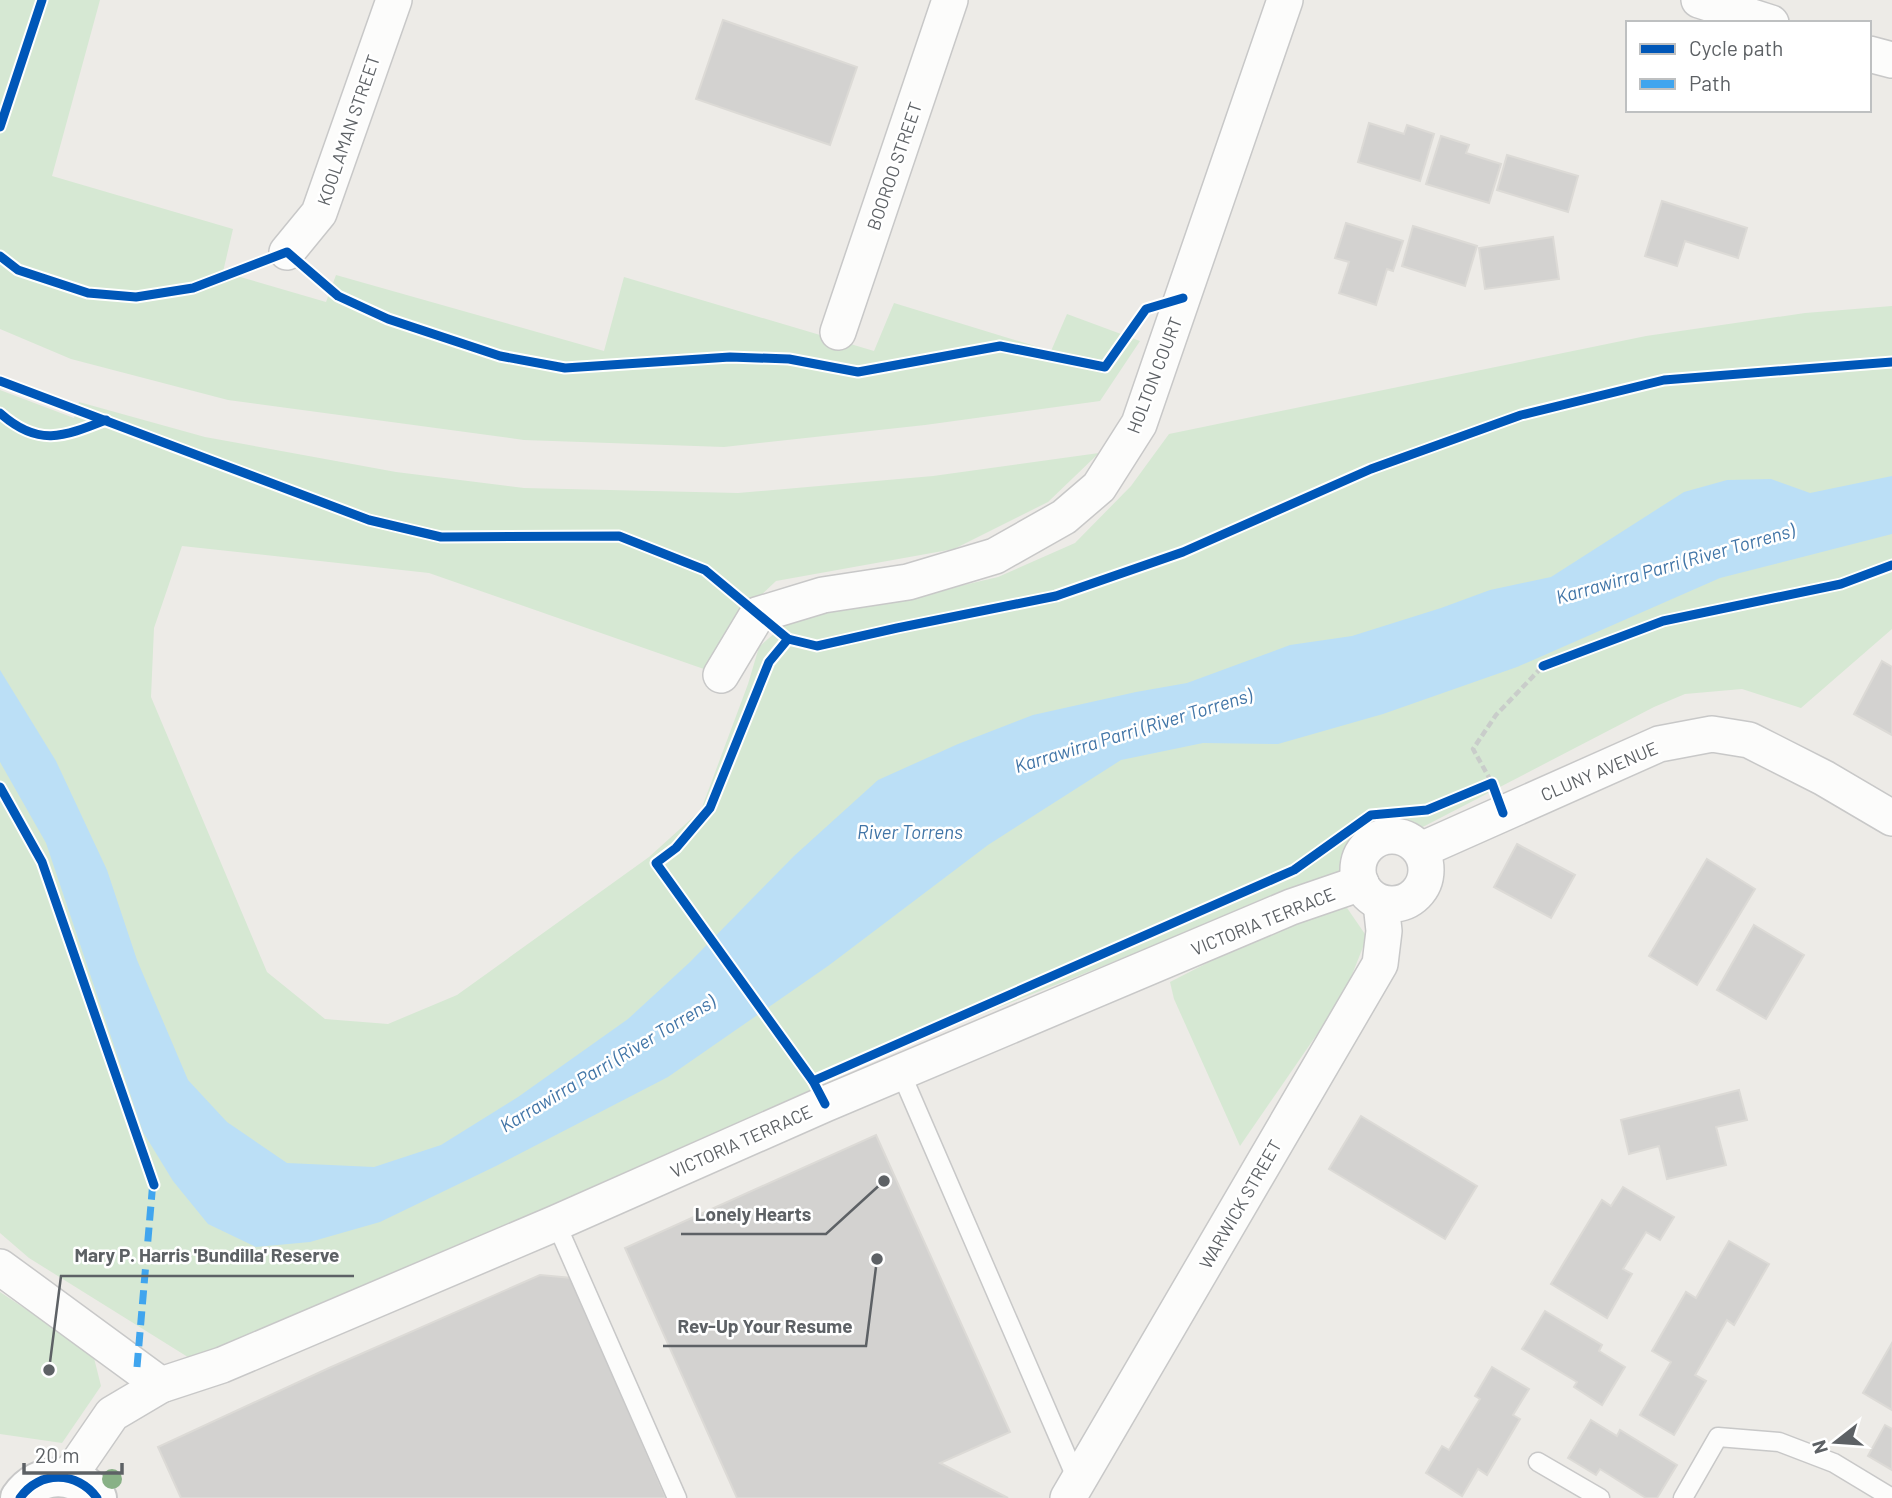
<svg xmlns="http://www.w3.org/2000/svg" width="1892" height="1498" font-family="Barlow,sans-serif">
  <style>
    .green { fill: #d6e8d3 }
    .water { fill: #bbdff6 }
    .building { fill: #d3d2d0; stroke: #dcdad6; stroke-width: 2 }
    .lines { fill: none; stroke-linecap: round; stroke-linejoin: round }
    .service-casing { stroke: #c8c8c8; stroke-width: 21 }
    .minor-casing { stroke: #c8c8c8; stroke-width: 38 }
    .tertiary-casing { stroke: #c8c8c8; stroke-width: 42 }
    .path { stroke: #c9cdca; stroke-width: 4.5; stroke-dasharray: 7 3.5; stroke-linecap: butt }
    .service { stroke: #fcfcfb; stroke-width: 18 }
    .minor { stroke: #fcfcfb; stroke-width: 35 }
    .tertiary { stroke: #fcfcfb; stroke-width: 38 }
    .quiet { stroke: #40a5ee; stroke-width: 7; stroke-dasharray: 14 7; stroke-linecap: butt }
    .cycleway-casing { stroke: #fff; stroke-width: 13 }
    .cycleway { stroke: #0057b8; stroke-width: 9 }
    .tree { fill: #88b186 }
    .labels { text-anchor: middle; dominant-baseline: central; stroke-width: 5; stroke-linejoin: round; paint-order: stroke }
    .street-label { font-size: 18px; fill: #5d6165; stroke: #fff }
    .water-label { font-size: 19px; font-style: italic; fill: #4175a7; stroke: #fff }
    .leader { fill: none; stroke: #5d6165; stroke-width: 2.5 }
    .callout-dot { fill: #5d6165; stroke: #fff; stroke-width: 2.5 }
    .callout-label { font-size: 19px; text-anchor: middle; font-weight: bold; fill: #5d6165; stroke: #fff; stroke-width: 5; stroke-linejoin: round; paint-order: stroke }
  </style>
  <rect width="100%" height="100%" fill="#edebe7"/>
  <g class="green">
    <path d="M0 0H100L52 176 233 229 223 272 326 302 336 275 604 351 624 277 874 351 894 303 1051 351 1067 314 1140 341 1100 401 925 425 724 447 524 440 228 400 71 359 0 329Z"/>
    <path d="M1892 306V629L1801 708 1742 689 1685 694 1654 707 1415 831C1368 831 1362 828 1341 872L924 1037 731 1127 327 1307 191 1359 29 1258 0 1233V390L74 418 79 402 205 437 396 472 524 488 738 493 933 476 1099 453 1048 502 954 549 776 581 737 618 721 675 429 573 182 546 154 628 151 697 267 972 325 1019 388 1024 457 995 649 857 701 810 748 684 759 647 787 622 811 612 917 596 998 577 1075 543 1131 486 1169 434 1646 336 1805 313Z"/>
    <path d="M1320 905H1345L1367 937 1344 995 1240 1146 1174 999 1170 982Z"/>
    <path d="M0 1292 93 1354 101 1386 62 1443 0 1434Z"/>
  </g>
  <path class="water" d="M1892 476V534L1720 578 1517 667 1383 714 1278 744 1203 743 1121 760 988 845 828 966 668 1077 496 1166 380 1222 310 1242 256 1247 208 1224 173 1181 143 1132 46 843 0 762V670L56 761 107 870 137 960 188 1080 227 1122 287 1163 374 1167 441 1145 518 1097 628 1019 690 962 794 856 878 780 958 744 1033 715 1136 692 1187 683 1290 645 1352 636 1441 608 1490 590 1551 577 1684 492 1727 480 1771 479 1810 493Z"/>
  <g class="building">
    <path d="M723 20 857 67 830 145 696 99Z"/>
    <path d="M1369 123 1404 134 1407 125 1434 134 1420 181 1358 162Z"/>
    <path d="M1441 136 1469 145 1466 153 1501 164 1489 203 1426 184Z"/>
    <path d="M1507 155 1578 176 1568 212 1497 190Z"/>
    <path d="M1662 201 1747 228 1738 258 1685 241 1677 266 1645 256Z"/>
    <path d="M1346 223 1403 241 1393 271 1387 269 1376 305 1339 293 1349 262 1335 258Z"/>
    <path d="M1413 226 1477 246 1465 286 1402 266Z"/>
    <path d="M1553 237 1559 279 1485 289 1479 248Z"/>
    <path d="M1882 661 1892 667V735L1854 714Z"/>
    <path d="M1517 844 1575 875 1551 918 1494 887Z"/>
    <path d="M1707 859 1755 889 1697 985 1649 956Z"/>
    <path d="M1754 925 1804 955 1766 1019 1717 990Z"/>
    <path d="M1739 1090 1747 1120 1716 1127 1726 1165 1667 1179 1659 1146 1629 1154 1621 1120Z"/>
    <path d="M1361 1116 1477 1186 1445 1239 1329 1169Z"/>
    <path d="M876 1135 1010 1432 940 1463 1008 1498H737L625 1248Z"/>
    <path d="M1623 1187 1674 1217 1660 1240 1646 1232 1623 1269 1632 1274 1607 1318 1551 1284 1602 1200 1611 1206Z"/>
    <path d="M1729 1241 1769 1264 1734 1325 1727 1320 1695 1375 1706 1381 1674 1435 1640 1415 1671 1362 1652 1351 1686 1292 1696 1298Z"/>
    <path d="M540 1275 572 1278 666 1498H181L158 1447 329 1368Z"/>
    <path d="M1545 1311 1602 1345 1599 1351 1625 1367 1602 1405 1574 1387 1577 1382 1522 1349Z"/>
    <path d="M1892 1343V1410L1863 1393Z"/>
    <path d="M1492 1367 1529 1389 1513 1415 1520 1419 1487 1475 1478 1469 1462 1496 1426 1473 1442 1446 1449 1450 1480 1399 1475 1396Z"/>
    <path d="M1591 1420 1617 1436 1620 1430 1677 1465 1657 1498H1646L1600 1469 1596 1475 1568 1458Z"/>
    <path d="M1885 1425 1892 1429V1470L1868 1456Z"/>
  </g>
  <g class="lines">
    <g class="service-casing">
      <g id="service">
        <path d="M901 1073 1078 1482"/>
        <path d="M556 1223 677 1498"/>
        <path d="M1538 1462 1600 1498"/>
        <path d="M1683 1498 1718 1437 1779 1442 1834 1463 1892 1498"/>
      </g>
    </g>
    <g class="minor-casing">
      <g id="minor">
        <path d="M1699 0 1771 23"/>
        <path d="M1869 54 1892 60"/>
        <path d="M287 252 319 213 394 0"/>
        <path d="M838 332 950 0"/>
        <path d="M721 675 757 615 823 595 908 582 995 556 1064 517 1099 487 1139 424 1285 0"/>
        <circle cx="1392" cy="870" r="34"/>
        <path d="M1421 850 1659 744 1712 734 1749 740 1824 778 1892 818"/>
        <path d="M0 1267 161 1385"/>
        <path d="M68 1478 112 1414 161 1385 222 1365 556 1223 825 1104 1291 907 1361 883"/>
        <path d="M1068 1498 1380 964 1384 931 1381 903"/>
      </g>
    </g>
    <g class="tertiary-casing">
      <path id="tertiary" d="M20 1498C39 1470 78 1471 97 1498"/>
    </g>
    <path class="path" d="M1491 781 1473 749 1496 715 1543 666"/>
    <use href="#service" class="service"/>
    <use href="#minor" class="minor"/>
    <use href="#tertiary" class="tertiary"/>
    <path class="quiet" d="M137 1367 153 1181"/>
    <g class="cycleway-casing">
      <g id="cycleway">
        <path d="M0 127 42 0"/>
        <path d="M0 256 18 270 88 293 136 297 193 288 287 252 338 296 388 319 500 356 565 368 730 357 789 359 858 372 1000 346 1105 367 1146 309 1183 298"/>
        <path d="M0 381 369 520 441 537 619 536 705 570 788 639 817 646 897 628 1056 596 1183 552 1371 469 1521 415 1664 380 1892 362"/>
        <path d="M0 413C38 447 63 437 106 420"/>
        <path d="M788 639 769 662 710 808 676 848 656 863 813 1081 825 1104"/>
        <path d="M1543 666 1663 621 1841 584 1892 565"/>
        <path d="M0 787 42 862 154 1185"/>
        <path d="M813 1081 1294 870 1371 815 1427 810 1492 783 1503 813"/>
        <path d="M20 1498C39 1470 78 1471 97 1498"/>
      </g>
    </g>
    <use href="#cycleway" class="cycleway"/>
  </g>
  <circle class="tree" cx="112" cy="1479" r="10"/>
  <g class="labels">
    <g class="street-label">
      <text transform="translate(348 130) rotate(-71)">KOOLAMAN STREET</text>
      <text transform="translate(894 166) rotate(-71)">BOOROO STREET</text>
      <text transform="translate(1154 375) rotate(-69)">HOLTON COURT</text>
      <text transform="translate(1599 771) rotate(-23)">CLUNY AVENUE</text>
      <text transform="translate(1263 921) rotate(-22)">VICTORIA TERRACE</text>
      <text transform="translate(741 1141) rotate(-24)">VICTORIA TERRACE</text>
      <text transform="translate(1240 1204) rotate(-60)">WARWICK STREET</text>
    </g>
    <g class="water-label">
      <text transform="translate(1675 563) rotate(-16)">Karrawirra Parri (River Torrens)</text>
      <text transform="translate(1133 730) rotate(-17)">Karrawirra Parri (River Torrens)</text>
      <text x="910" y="831">River Torrens</text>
      <text transform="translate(607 1063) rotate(-31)">Karrawirra Parri (River Torrens)</text>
    </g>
  </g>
  <path class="leader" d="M884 1181L826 1234H681M49 1370L61 1276H354M877 1259L866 1346H663"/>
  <g class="callout-dot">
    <circle cx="884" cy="1181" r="7"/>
    <circle cx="49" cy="1370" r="7"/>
    <circle cx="877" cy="1259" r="7"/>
  </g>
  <g class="callout-label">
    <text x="753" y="1221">Lonely Hearts</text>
    <text x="207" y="1262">Mary P. Harris 'Bundilla' Reserve</text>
    <text x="765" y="1333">Rev-Up Your Resume</text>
  </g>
  <rect x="1626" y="21" width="245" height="91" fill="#ffffff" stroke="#bec0c1" stroke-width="2"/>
  <rect x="1640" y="44" width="35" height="10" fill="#0057b8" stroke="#bec0c1" stroke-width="2"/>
  <text x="1689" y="56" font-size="21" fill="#5d6165">Cycle path</text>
  <rect x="1640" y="79" width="35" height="10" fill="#40a5ee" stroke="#bec0c1" stroke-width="2"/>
  <text x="1689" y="91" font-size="21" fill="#5d6165">Path</text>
  <g transform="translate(1836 1442) rotate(253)" stroke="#ffffff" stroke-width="5" paint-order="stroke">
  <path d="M0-5L12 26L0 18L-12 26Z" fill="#5d6165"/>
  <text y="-10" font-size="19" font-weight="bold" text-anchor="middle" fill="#5d6165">N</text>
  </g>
  <path d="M24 1463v10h98v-10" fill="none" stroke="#5d6165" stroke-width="3.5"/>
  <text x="35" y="1463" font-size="21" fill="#5d6165" stroke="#ffffff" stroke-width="5" paint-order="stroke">20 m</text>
</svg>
